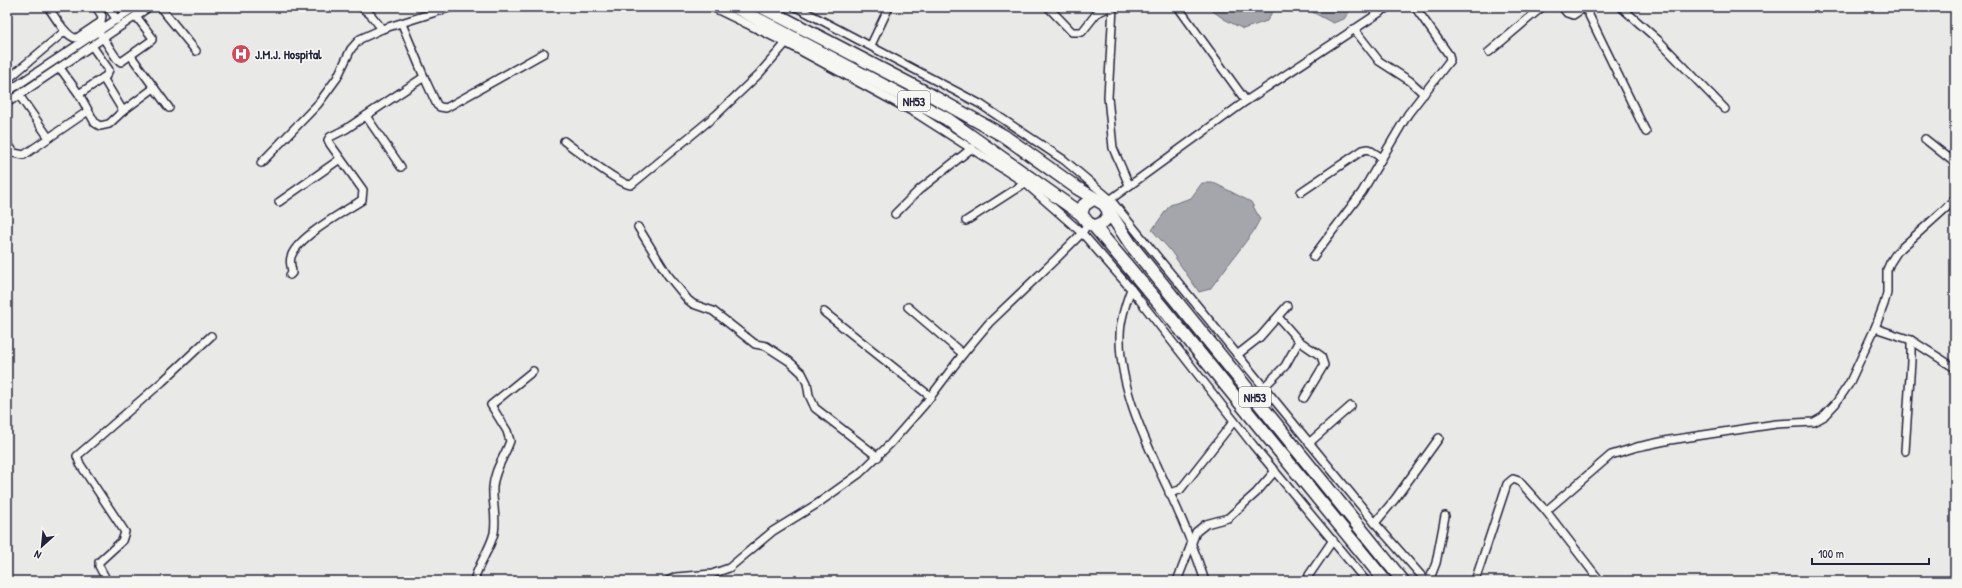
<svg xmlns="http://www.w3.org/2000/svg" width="1962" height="588" font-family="'Patrick Hand',sans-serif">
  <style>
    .water { fill: #a5a5ac; stroke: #71717f }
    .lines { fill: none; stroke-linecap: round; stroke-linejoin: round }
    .minor-casing { stroke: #22223b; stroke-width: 10 }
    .trunk-casing { stroke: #22223b; stroke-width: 15 }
    .minor { stroke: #f6f6f2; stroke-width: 7 }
    .trunk { stroke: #f6f6f2; stroke-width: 12 }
    .labels { text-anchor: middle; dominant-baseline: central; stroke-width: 3.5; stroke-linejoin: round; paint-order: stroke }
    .shield { fill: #f6f6f2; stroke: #626272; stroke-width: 1 }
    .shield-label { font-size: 12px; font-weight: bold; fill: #22223b }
    .poi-label { font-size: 13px; font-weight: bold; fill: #22223b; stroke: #f6f6f2; text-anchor: start }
  </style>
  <rect width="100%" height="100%" fill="#e9e9e7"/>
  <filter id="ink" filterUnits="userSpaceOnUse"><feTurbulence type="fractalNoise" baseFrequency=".025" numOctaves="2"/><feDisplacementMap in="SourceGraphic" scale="8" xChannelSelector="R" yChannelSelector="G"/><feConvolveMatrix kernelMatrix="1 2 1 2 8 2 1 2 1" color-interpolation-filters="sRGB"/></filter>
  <g filter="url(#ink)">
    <g class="water">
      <path d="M1207 7H1286L1272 12 1267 21 1243 29 1224 19Z"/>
      <path d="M1303 7H1353L1344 19 1333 23Z"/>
      <path d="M1202 183H1214L1251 202 1260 219 1253 232 1210 289 1199 292 1170 250 1152 230 1170 205 1191 198Z"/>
    </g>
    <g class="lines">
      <g class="minor-casing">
        <g id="minor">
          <path d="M48 7C54 15 67 39 77 38L101 22 102 16 96 7"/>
          <path d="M108 7 117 20"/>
          <path d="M160 7 196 51"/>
          <path d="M361 7 371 15 382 29 452 7"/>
          <path d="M712 7 786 43 917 114 1025 183 1082 233 1131 289 1253 445 1366 581"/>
          <path d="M796 7 980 104 1064 160 1110 199 1375 523 1426 581"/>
          <path d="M1048 7 1072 32H1082L1097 13 1110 7"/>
          <path d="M1113 7 1108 97 1113 148 1129 185"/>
          <path d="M1178 7 1246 101"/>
          <path d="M1562 7 1567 13 1573 15 1585 7"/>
          <path d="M1585 7 1646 132"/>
          <path d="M1621 7 1658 40 1725 109"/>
          <path d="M95 26 117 59 121 62 152 40V37L136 16"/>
          <path d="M1354 29 1379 61 1410 81 1424 94"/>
          <path d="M871 45 889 7"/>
          <path d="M1489 52 1542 7"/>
          <path d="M131 56 169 108"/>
          <path d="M60 68 79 94 95 123 100 126 109 124 123 111 154 88"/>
          <path d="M424 77 437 105 440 107 446 108 544 53"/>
          <path d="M103 78 123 111"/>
          <path d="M7 80 65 31"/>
          <path d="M7 92 135 7"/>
          <path d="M79 94 106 76 109 70 92 46"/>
          <path d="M19 95 49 138"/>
          <path d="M7 103 149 7"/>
          <path d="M366 116 401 167"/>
          <path d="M1925 139 1955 163"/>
          <path d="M564 141C576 150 620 185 631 185L716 115 759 74 786 43"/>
          <path d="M7 142 14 153 24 155 88 111"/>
          <path d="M261 163 318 104 337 78 351 49 360 39 382 29"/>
          <path d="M1301 192 1363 150 1368 149 1382 158"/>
          <path d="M279 202 340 159"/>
          <path d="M1107 202 1246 101 1388 7"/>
          <path d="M895 214 919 190 972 148"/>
          <path d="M966 221 1025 183"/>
          <path d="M638 227 667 274 688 300 693 304 713 311 755 344 766 346 789 361 802 373 807 383 809 395 815 408 878 457"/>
          <path d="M1313 257 1362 192 1408 114 1450 60 1449 55 1415 7"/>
          <path d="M290 275 292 273C292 267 289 263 291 257 297 237 344 212 362 200L363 190 330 144 328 140 330 137 346 129 424 77 402 24"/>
          <path d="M1131 289C1125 305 1120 320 1120 336 1119 393 1151 452 1174 502 1186 528 1196 554 1205 581"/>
          <path d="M908 307 963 354"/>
          <path d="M824 312 931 397"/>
          <path d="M1278 317 1299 341 1321 356 1324 365 1304 398"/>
          <path d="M1911 340 1955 368"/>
          <path d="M1237 355 1260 337 1287 306"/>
          <path d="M1264 387 1285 366 1299 341"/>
          <path d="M1309 443 1351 406"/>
          <path d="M1905 451 1911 361V340L1875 328 1884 304 1887 293V270L1890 263 1897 252 1946 208 1955 198"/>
          <path d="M1169 493 1180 490 1234 421"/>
          <path d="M1375 523 1395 499 1439 438"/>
          <path d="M107 581 99 566V562L122 541 125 532 80 464 77 456 162 382 211 336"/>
          <path d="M474 581C478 564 490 550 494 533 497 517 492 502 493 487 494 470 505 456 510 441L507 431 491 405 533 371"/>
          <path d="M668 581 676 577 712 574 729 568 773 531 817 504 859 474 890 444 925 404 963 354 989 323 1056 259 1082 233 1088 223"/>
          <path d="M1177 581 1196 532 1206 524 1228 518 1256 493 1275 471"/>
          <path d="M1308 581 1309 575 1333 540"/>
          <path d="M1429 581 1436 563 1445 516"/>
          <path d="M1475 581 1507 484 1513 479 1519 481 1546 511"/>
          <path d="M1600 581 1546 511 1611 455 1637 447 1670 440 1776 424 1814 422 1823 417 1836 403 1849 384 1875 328"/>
        </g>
      </g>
      <g class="trunk-casing">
        <g id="trunk">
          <path d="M735 7 947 119 1081 214"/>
          <path d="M762 7 927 93 1004 136 1077 188 1104 204 1131 245 1403 581"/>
          <path d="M1093 199 1084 205 1081 214 1088 223 1094 226C1102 225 1106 221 1109 213"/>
          <path d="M1094 226 1162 307 1385 581"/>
        </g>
      </g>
      <use href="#minor" class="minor"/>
      <use href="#trunk" class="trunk"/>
    </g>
  </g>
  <defs>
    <g id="hospital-disc" transform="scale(1)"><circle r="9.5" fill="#d1495b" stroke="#f6f6f2"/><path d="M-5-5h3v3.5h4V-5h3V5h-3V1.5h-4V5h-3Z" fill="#fff"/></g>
  </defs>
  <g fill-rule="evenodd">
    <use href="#hospital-disc" x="241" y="54"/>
  </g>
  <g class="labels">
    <g class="shield">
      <rect x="898" y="91" width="32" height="20" rx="3"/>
      <rect x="1239" y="387" width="32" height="20" rx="3"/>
    </g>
    <g class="shield-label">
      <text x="914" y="101">NH53</text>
      <text x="1255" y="397">NH53</text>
    </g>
    <g class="poi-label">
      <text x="255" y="54">J.M.J. Hospital</text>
    </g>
  </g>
  <rect width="1962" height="588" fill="none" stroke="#f6f6f2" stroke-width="24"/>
  <rect x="12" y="12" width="1938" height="564" fill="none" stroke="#22223b" stroke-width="1.5" filter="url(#ink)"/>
  <g transform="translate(42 546) rotate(207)" stroke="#f6f6f2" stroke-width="3" paint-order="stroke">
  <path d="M0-3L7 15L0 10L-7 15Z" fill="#22223b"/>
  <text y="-6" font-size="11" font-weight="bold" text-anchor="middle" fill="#22223b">N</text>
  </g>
  <path d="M1812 558v6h117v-6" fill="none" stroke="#22223b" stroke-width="2"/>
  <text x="1818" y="558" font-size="12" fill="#22223b" stroke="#f6f6f2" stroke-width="3" paint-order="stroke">100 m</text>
</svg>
